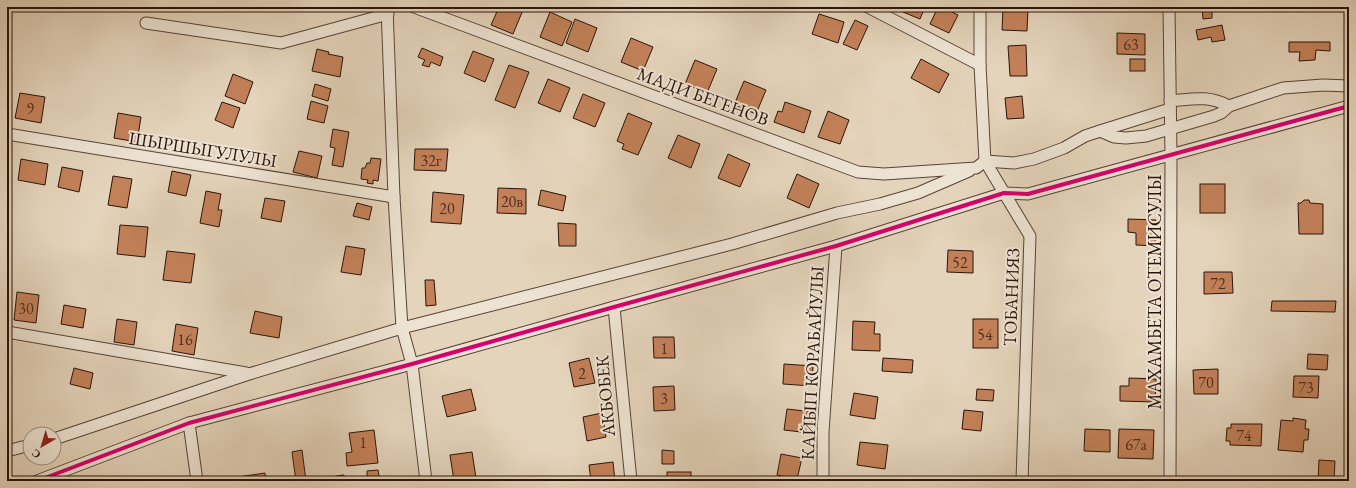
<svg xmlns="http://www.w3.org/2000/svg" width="1356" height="488" font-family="'EB Garamond',serif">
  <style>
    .building { fill: #c38159; stroke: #2a130a }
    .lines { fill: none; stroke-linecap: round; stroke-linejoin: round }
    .street-casing { stroke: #584336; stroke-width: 13 }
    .street { stroke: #ede3d3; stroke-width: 11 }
    .cycleway-casing { stroke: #ede3d3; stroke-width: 6 }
    .cycleway { stroke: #d6006c; stroke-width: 4 }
    .labels { text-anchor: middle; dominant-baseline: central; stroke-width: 4; stroke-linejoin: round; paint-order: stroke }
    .number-label { font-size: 16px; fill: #502e1e }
    .street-label { font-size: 18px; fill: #2a130a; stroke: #ede3d3 }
  </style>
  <rect width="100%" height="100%" fill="#e4d4bb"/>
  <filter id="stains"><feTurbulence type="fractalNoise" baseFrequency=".005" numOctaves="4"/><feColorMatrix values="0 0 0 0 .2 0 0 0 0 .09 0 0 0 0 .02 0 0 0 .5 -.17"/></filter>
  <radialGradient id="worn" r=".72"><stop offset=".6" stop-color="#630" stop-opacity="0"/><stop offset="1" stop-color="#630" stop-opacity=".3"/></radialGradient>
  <g class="building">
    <path d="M499 7H515L523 10 513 34 491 25Z"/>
    <path d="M899 7H925L920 19 898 10Z"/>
    <path d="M938 7H942L958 15 949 33 930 24Z"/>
    <path d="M1202 7H1212V18L1203 19Z"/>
    <path d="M1003 8 1028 9 1027 31 1002 30Z"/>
    <path d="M550 12 572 22 562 46 540 37Z"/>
    <path d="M819 14 844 22 838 43 812 34Z"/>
    <path d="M575 19 597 28 588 52 566 43Z"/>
    <path d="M855 20 868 26 857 50 843 44Z"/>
    <path d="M1222 25 1225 40 1212 42 1211 37 1198 40 1196 30Z"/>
    <path d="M1117 33 1145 34V55L1117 54Z"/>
    <path d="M631 38 653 47 643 71 621 62Z"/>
    <path d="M1289 42H1330V51L1316 50 1315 60 1299 61 1300 52H1289Z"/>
    <path d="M1026 45 1027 76H1010L1008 46Z"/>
    <path d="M422 48 443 57 440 66 431 62 429 67 422 65 425 60 418 57Z"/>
    <path d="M317 49 329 52 328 54 343 57 340 77 312 71Z"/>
    <path d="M473 51 494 59 485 82 464 73Z"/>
    <path d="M921 59 949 74 939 93 911 78Z"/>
    <rect x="1130" y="59" width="15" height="12"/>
    <path d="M695 60 717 69 707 93 685 84Z"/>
    <path d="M509 65 529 72 515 108 495 100Z"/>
    <path d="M233 74 253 82 245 104 225 96Z"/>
    <path d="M548 79 570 88 560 112 538 103Z"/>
    <path d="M744 81 766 90 756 114 734 105Z"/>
    <path d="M315 84 331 89 328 101 312 96Z"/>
    <path d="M20 93 45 97 41 123 15 118Z"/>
    <path d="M583 94 605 103 595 127 573 118Z"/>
    <path d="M1022 96 1024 118 1007 119 1005 98Z"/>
    <path d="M311 101 328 106 324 123 307 119Z"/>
    <path d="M222 102 240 108 233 128 215 120Z"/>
    <path d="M785 102 811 111 804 133 774 122 778 111 782 112Z"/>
    <path d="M828 111 849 120 840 144 818 137Z"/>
    <path d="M118 113 141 117 137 142 114 138Z"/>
    <path d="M628 113 652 123 638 155 622 149 624 144 617 141Z"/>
    <path d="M333 129 349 132 343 167 332 165 335 148 330 147Z"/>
    <path d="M678 135 700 144 691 168 668 158Z"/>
    <path d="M415 149H448L446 171 414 170Z"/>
    <path d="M299 151 322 156 317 178 293 172Z"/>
    <path d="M728 154 750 164 740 187 718 178Z"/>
    <path d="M371 158 381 159 378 181 373 180V184L367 183 368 180 361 179 362 168H365L367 163H370Z"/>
    <path d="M21 159 48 164 45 185 18 180Z"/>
    <path d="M62 167 83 171 79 192 58 187Z"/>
    <path d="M172 171 191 175 186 196 168 192Z"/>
    <path d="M797 174 819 184 809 208 787 198Z"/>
    <path d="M113 176 132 179 127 208 108 205Z"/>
    <rect x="1200" y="184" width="25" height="29"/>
    <path d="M498 188 526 189V214L497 213Z"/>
    <path d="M541 190 566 196 563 211 538 205Z"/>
    <path d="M206 191 221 194 218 210H222L219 227 200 223Z"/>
    <path d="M433 192 464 195 461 224 431 222Z"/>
    <path d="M265 198 285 201 281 222 261 218Z"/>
    <path d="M1304 200H1309L1310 203 1323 204V234H1299L1298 203H1301Z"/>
    <path d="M357 203 372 207 369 220 353 216Z"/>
    <path d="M1128 219 1156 220 1155 246 1136 245V233L1128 232Z"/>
    <path d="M558 223 576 224V246H559Z"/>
    <path d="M120 225 148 227 145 257 117 254Z"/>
    <path d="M346 246 365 249 361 275 341 272Z"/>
    <path d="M948 250 973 251V273L947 272Z"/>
    <path d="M167 251 195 254 191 283 163 280Z"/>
    <path d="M1204 272H1232L1233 293 1204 294Z"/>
    <path d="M425 280H434L436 305 426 306Z"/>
    <path d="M17 292 39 295 36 323 14 320Z"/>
    <path d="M1272 301H1336L1335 312 1271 311Z"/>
    <path d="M64 305 86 309 83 328 61 324Z"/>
    <path d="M255 311 282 317 279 338 250 333Z"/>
    <path d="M117 319 137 322 134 345 114 342Z"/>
    <rect x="973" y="319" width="25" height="29"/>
    <path d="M853 321 875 322 874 334H880V351L852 350Z"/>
    <path d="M176 324 198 328 194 355 172 351Z"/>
    <path d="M653 337H674L675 358H654Z"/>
    <path d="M1308 354 1328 355 1327 370 1307 369Z"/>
    <path d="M589 358 595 383 574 387 569 363Z"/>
    <path d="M883 358 913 360 912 373 882 371Z"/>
    <path d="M784 364 813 366 812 386 783 384Z"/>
    <path d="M74 368 93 373 90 389 70 384Z"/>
    <path d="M1218 369V394H1194L1193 370Z"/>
    <path d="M1294 376H1319L1318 398 1293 397Z"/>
    <path d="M1129 378 1156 379 1155 402 1120 401V386H1129Z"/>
    <path d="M674 386 675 410 654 411 653 387Z"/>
    <path d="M471 389 476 410 447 417 442 396Z"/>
    <path d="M977 389 994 390 993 401 976 400Z"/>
    <path d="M854 393 878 397 875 419 850 415Z"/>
    <path d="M787 409 813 412 810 433 784 430Z"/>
    <path d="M964 410 983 412 981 431 962 429Z"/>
    <path d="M602 413 606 437 587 441 583 417Z"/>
    <path d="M1293 418 1306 420 1305 429H1309L1308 440H1304L1303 452 1278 450 1281 420 1293 421Z"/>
    <path d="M1231 424H1262L1261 446 1230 445V441H1226L1227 428H1231Z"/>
    <path d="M1085 429 1110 430V452L1084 451Z"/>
    <path d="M1119 429 1154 430 1153 459 1118 458Z"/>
    <path d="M374 430 378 463 347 466 346 453 352 452 349 433Z"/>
    <path d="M860 442 888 445 885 469 857 465Z"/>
    <path d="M302 450 306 481H296L292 452Z"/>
    <path d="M662 450 674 451V464H662Z"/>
    <path d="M472 452 476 478 454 481 450 455Z"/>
    <path d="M781 454 802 458 797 479 777 475Z"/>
    <path d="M1319 460 1335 461 1334 481H1318Z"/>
    <path d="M613 462 615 481H591L589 465Z"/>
    <path d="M378 470 380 481H337L336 476 344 475 345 479 367 477V471Z"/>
    <rect x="667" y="472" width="24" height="9"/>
    <path d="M265 473 266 481H238V477Z"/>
    <path d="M973 479 994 480V481H973Z"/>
  </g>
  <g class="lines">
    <g class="street-casing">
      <g id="street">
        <path d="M414 7 858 172 884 174 976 168 985 161 1014 163 1034 159 1064 148 1085 136 1100 131 1114 137 1126 138 1146 136 1214 116 1221 113 1229 106 1283 88 1323 85 1349 86"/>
        <path d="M868 7 980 65"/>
        <path d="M980 7V65L985 161 1030 236 1022 481"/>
        <path d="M1169 7 1171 155 1170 481"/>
        <path d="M146 23 281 43 388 14"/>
        <path d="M1170 101C1193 99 1208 95 1229 106"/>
        <path d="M1100 131 1170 109"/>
        <path d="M7 134 394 197"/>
        <path d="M614 307 631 481"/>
        <path d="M7 332 246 373"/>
        <path d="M189 423 197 481"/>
        <path d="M54 439 249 374 402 328 394 197 387 7"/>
        <path d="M7 451 30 445"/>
        <path d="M37 481 189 423 412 364 614 307 836 246 1004 193 1028 194 1349 106"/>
        <path d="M426 481 412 364 402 328 732 244 837 213 880 204 918 193 969 171"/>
        <path d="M823 481V432L836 246"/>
      </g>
    </g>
    <use href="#street" class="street"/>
    <g class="cycleway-casing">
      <path id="cycleway" d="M37 481 189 423 412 364 614 307 836 246 1004 193 1028 194 1349 106"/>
    </g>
    <use href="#cycleway" class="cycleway"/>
  </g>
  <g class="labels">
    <g class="number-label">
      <text x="1131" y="44">63</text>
      <text x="30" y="108">9</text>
      <text x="431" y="160">32г</text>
      <text x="512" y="201">20в</text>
      <text x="447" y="208">20</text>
      <text x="960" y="262">52</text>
      <text x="1218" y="283">72</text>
      <text x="26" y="308">30</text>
      <text x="985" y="334">54</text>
      <text x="185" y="339">16</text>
      <text x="664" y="348">1</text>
      <text x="582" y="373">2</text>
      <text x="1206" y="382">70</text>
      <text x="1306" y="387">73</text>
      <text x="664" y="398">3</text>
      <text x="1244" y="435">74</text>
      <text x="363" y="442">1</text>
      <text x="1136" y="444">67а</text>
    </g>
    <g class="street-label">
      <text transform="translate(703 96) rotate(20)">МАДИ БЕГЕНОВ</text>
      <text transform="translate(203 149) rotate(9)">ШЫРШЫГУЛУЛЫ</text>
      <text transform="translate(1154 292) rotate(-90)">МАХАМБЕТА ОТЕМИСУЛЫ</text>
      <text transform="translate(1011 297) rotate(-88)">ТОБАНИЯЗ</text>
      <text transform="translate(812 363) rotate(-87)">КАЙЫП КОРАБАЙУЛЫ</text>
      <text transform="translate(605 396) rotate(-95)">АКБОБЕК</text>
    </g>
  </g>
  <rect width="1356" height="488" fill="none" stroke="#e4d4bb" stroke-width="24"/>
  <rect x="8" y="8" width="1340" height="472" fill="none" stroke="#2a130a" stroke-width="2"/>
  <rect x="12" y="12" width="1332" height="464" fill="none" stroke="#2a130a"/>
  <g transform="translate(42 446) rotate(218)"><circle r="19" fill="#ede3d3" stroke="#9f9083"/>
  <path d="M0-3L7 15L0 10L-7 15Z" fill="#8f2418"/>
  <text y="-6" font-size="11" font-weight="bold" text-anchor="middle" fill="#2a130a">С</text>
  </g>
  <rect width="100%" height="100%" filter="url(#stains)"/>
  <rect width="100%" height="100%" fill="url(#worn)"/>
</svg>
